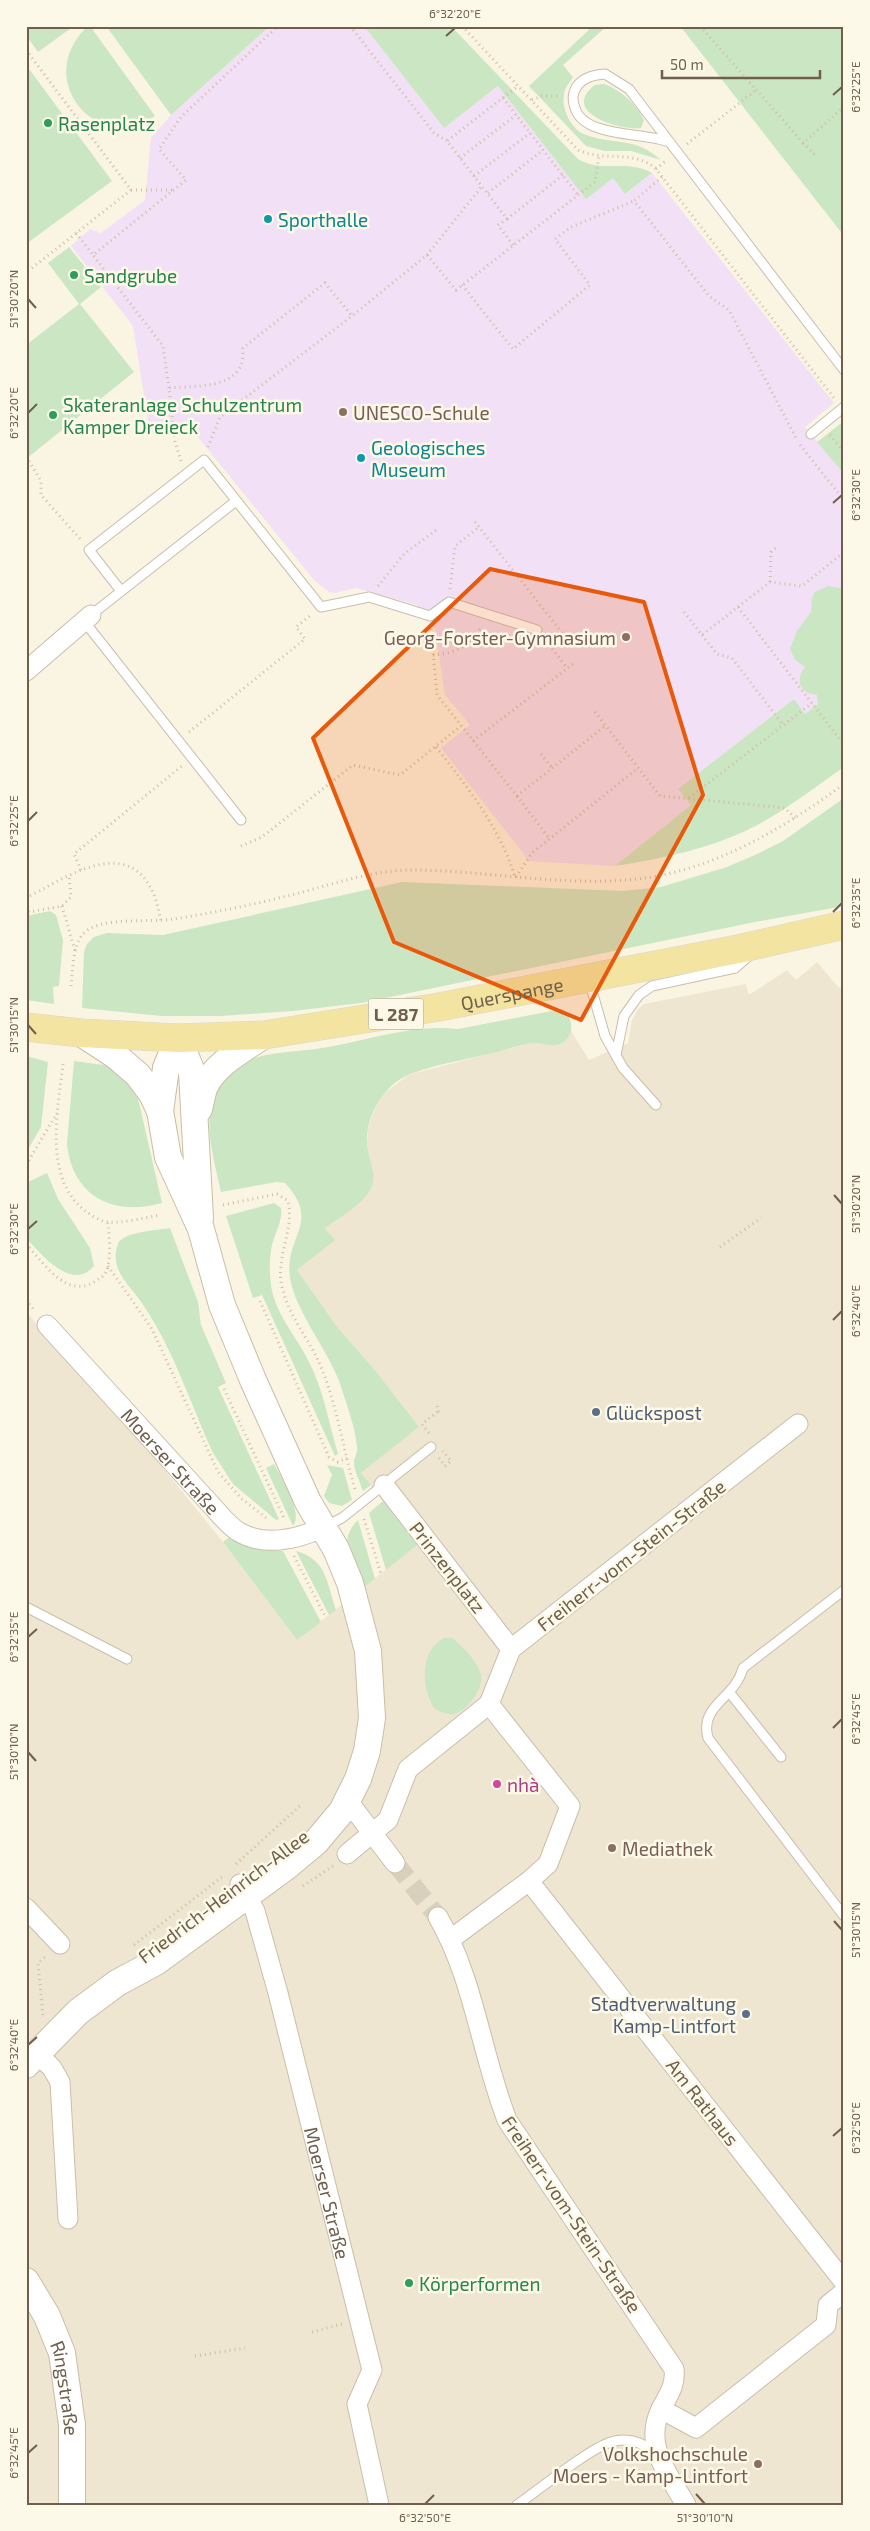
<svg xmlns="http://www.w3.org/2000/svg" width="870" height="2531" font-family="'Exo 2',sans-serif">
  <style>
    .residential { fill: #eee6d0 }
    .education { fill: #f2e0f6 }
    .green { fill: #cbe6c3 }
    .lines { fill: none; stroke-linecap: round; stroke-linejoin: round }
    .street-tunnel { stroke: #d8d0bd; stroke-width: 19; stroke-dasharray: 19 9; stroke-linecap: butt }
    .lane-casing { stroke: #cabeab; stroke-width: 11 }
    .street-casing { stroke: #cabeab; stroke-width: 21 }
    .secondary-casing { stroke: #cabda6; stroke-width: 28 }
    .primary-casing { stroke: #dad5d0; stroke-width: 29 }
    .path { stroke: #d1bda1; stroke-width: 3; stroke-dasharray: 1 4; stroke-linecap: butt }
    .lane { stroke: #fff; stroke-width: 9 }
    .street { stroke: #fff; stroke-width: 19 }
    .secondary { stroke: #fff; stroke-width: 26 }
    .primary { stroke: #f3e5a1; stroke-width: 28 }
    .marked { fill: #e8590c; fill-opacity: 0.2; stroke: #e8590c; stroke-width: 4; stroke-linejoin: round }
    .ticks { fill: none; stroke: #705f4c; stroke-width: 2 }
    .leisure-dot { fill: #2e9e5b; stroke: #fdf9e9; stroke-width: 2 }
    .culture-dot { fill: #0f9aa8; stroke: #fdf9e9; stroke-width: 2 }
    .education-dot { fill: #8d6e63; stroke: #fdf9e9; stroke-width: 2 }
    .service-dot { fill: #5c6f8a; stroke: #fdf9e9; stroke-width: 2 }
    .hotel-dot { fill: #d1479c; stroke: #fdf9e9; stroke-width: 2 }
    .labels { text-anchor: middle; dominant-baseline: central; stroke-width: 5; stroke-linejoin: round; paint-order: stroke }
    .shield { fill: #fdf9e9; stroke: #9a8d7b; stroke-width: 1 }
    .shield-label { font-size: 18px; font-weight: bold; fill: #705f4c }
    .leisure-label { font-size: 19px; fill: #27864d; stroke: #fdf9e9; text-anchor: start }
    .culture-label { font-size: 19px; fill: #0d838f; stroke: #fdf9e9; text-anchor: start }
    .education-label { font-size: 19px; fill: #785e54; stroke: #fdf9e9; text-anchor: start }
    .street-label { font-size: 19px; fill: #705f4c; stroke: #fdf9e9 }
    .service-label { font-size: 19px; fill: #4e5e75; stroke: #fdf9e9; text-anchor: start }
    .hotel-label { font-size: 19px; fill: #b23c85; stroke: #fdf9e9; text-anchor: start }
    .neatline { fill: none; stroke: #705f4c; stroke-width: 2 }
    .ticks-label { font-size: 12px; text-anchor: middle; fill: #705f4c }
  </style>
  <rect width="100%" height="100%" fill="#faf5e3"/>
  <path class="residential" d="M817 962 839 988 844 985V2505H26V1312L147 1448 223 1542 297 1640 417 1545 361 1473 419 1427 375 1370 338 1328 297 1270 334 1240 325 1228 363 1199 373 1172 367 1144 368 1130 372 1116 382 1095 407 1076 415 1073 535 1042 557 1045 563 1043 571 1031 589 1060 628 1043 632 1020 638 1009 644 1004 746 984 749 995 787 970 796 980Z"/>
  <path class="education" d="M270 26H364L444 128 498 86 586 198 613 178 626 194 652 173 834 403 805 427 844 474V684L805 714 794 699 678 789 691 805 615 866 529 861 441 748 470 725 445 695 435 628 417 605 356 588 336 593 329 592 314 580 188 425 150 433 133 326 71 246 90 229 101 233 145 200 151 138 171 115Z"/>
  <g class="green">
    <path d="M26 26H74L38 52 26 35Z"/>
    <path d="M88 26H90L155 116C100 157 30 80 88 26Z"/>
    <path d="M106 26H270L171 115Z"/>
    <path d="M364 26H451L578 159C600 173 629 159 652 173L625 194 613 178 586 199 498 86 444 128Z"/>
    <path d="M593 26H607L563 65 573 77C570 82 564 89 564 94 561 108 571 129 584 134 612 146 633 135 661 160L631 151H605L586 146 529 86Z"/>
    <path d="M680 26H844V236Z"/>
    <path d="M26 65 112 181 26 244Z"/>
    <path d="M604 84C621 90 636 104 644 120L641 128C620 131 559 112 595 85Z"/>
    <path d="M69 247 101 287 80 304 134 372 26 459V345L79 304 48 263Z"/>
    <path d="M844 421V474L817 442Z"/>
    <path d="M828 586 844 589V767C817 786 790 807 761 823 715 848 665 858 615 866L691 805 678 789 794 699 805 714 818 704 817 695C801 694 794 680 805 667L795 660 790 649 797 631 811 612 812 598 815 592Z"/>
    <path d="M844 798V906L755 922 361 1003 293 1011 221 1016H161L82 1008 84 952 87 944 94 937 107 933 163 935 402 882 623 891 661 887 727 867 757 854 783 841Z"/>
    <path d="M50 911 56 915 63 940 59 986 53 987 54 1004 26 1000V916Z"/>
    <path d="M562 1009C573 1017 575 1033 564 1042 554 1049 544 1042 534 1043 521 1044 506 1050 493 1053 465 1060 435 1064 408 1075 383 1086 366 1116 367 1143 368 1159 378 1173 371 1188 363 1205 340 1217 325 1228L335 1240 297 1270 338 1328 375 1370 419 1427 361 1473 371 1485 363 1491C360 1482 354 1471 354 1462 354 1457 358 1453 357 1447 356 1429 345 1399 339 1381 326 1347 296 1312 290 1278 284 1236 322 1223 285 1183L277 1182 221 1192C212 1150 194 1099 236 1069 240 1066 246 1061 251 1059 278 1050 307 1052 334 1046 374 1038 417 1024 458 1029Z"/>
    <path d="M26 1056 48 1062 41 1127 26 1153Z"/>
    <path d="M74 1061 104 1065 115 1070 137 1094 162 1203C113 1217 72 1196 67 1144Z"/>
    <path d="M47 1173 58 1199 90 1248 94 1266C72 1292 42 1255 26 1238V1183Z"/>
    <path d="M274 1203 281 1208C283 1220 275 1233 272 1245 269 1260 269 1279 273 1295 280 1320 298 1339 309 1362 324 1391 329 1424 338 1454L335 1456 262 1295 253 1298 226 1216Z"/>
    <path d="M170 1228 198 1302 201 1325 226 1383 218 1387 279 1519 276 1520 233 1484 213 1453C189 1401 171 1341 136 1295 124 1280 110 1266 118 1244 122 1232 158 1230 170 1228Z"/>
    <path d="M274 1464C281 1477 304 1514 293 1526L266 1468Z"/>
    <path d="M327 1465 343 1468 352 1500 342 1506 329 1503 324 1496 332 1475Z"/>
    <path d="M383 1501 417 1545 386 1570 369 1513Z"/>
    <path d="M358 1520 375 1579 360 1590C352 1565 336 1542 358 1520Z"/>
    <path d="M231 1536 247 1545 283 1551 321 1622 297 1640 223 1542Z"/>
    <path d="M296 1551C327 1559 327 1584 336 1610L329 1615Z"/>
    <path d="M444 1638H452C463 1647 477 1660 481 1675 484 1688 467 1712 453 1714 447 1715 440 1711 435 1709 421 1688 419 1651 444 1638Z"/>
  </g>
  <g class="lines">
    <path class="street-tunnel" d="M395 1863 438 1917"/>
    <g class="lane-casing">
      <g id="lane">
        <path d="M669 142C644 132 584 138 575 108 572 100 572 94 577 86 584 77 594 75 605 74L629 89 844 370"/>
        <path d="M811 434 844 407"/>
        <path d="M121 591 89 550 204 460 321 607 369 597 430 616 449 602 537 630"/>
        <path d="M91 615 236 501"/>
        <path d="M84 621 241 820"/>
        <path d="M589 980 605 1036 623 1068 656 1105"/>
        <path d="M616 1055 624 1016 639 995 652 986 735 968 751 954"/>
        <path d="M326 1526 342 1518 431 1447"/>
        <path d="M844 1590 743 1668C735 1699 699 1705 708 1738L844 1916"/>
        <path d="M26 1607 127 1659"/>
        <path d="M730 1693 781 1757"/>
        <path d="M517 2505C540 2489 587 2450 611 2442 627 2437 642 2442 654 2452"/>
      </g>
    </g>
    <g class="street-casing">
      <g id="street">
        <path d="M26 671 91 615"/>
        <path id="s1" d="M47 1325 214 1508C222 1517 230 1527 239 1532 265 1547 297 1539 322 1528"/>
        <path d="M384 1485 511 1649"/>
        <path d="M489 1704 570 1806 548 1864 529 1881 844 2282"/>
        <path d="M348 1801 395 1863"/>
        <path d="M347 1854 388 1820 408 1769 489 1704 511 1649 798 1424"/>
        <path id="s2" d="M240 1884 255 1911 278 1993 372 2370 357 2404 379 2505"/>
        <path d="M26 1908 60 1944"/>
        <path d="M438 1917C474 1979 481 2053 507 2120L674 2369C676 2386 668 2395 661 2409 643 2446 668 2473 686 2505"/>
        <path d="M451 1939 529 1881"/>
        <path d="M37 2053 52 2068 60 2082 68 2219"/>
        <path d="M661 2409 696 2428 826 2325 828 2305 844 2292"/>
      </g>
    </g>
    <g class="secondary-casing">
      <g id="secondary">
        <path d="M178 1038 192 1072 200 1218"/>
        <path d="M199 1109C201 1102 202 1093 205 1086 216 1063 244 1049 264 1035"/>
        <path d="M160 1111 166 1068 178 1038"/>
        <path d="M26 2065 78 2012 117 1983 156 1962 286 1867 316 1842 342 1811 358 1779 367 1751 372 1718 368 1651 350 1583 336 1549 308 1502 253 1380 222 1305 201 1229 168 1157 160 1111 152 1094 138 1075 116 1056 81 1033"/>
        <path id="s3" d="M26 2281 47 2316 62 2353 72 2425V2505"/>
      </g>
    </g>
    <g class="primary-casing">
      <g id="primary">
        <path id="s4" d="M26 1027 81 1033 178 1038 264 1035 439 1007 738 949 844 925"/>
      </g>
    </g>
    <g class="path">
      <path d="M350 26 434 133 447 141"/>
      <path d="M462 26 578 150C604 162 634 149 656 169L834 398"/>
      <path d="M700 26 803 143 844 107"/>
      <path d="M26 50 131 190H174"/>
      <path d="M503 98 578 195"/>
      <path d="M532 100 542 96H559"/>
      <path d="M803 143 815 155"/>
      <path d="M687 144 756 90"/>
      <path d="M460 158 516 115"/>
      <path d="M656 169 667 160"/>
      <path d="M474 176 530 133"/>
      <path d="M662 177 634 201 710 297 729 310 796 438"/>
      <path d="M488 193 543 150"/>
      <path d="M507 219 563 175"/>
      <path d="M76 233 93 255"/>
      <path d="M513 245 498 225 507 219 447 141 518 86"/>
      <path d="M427 255 482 186"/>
      <path d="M32 268 131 190"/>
      <path d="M462 285 513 349 590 285 555 239 571 227 634 201"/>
      <path d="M169 388 163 346 93 255 186 180 159 149 181 117 278 26"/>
      <path d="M830 435 844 452"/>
      <path d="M800 445 844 500"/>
      <path d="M208 447 220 417 352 316"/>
      <path d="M29 461 41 481V495L81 540"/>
      <path d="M181 461 175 442 169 388C190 386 229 389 240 367 243 362 243 354 243 348L325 283 352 316 427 255 456 290 595 182 599 156"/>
      <path d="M475 522 563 634"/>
      <path d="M770 582 771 552 778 546"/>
      <path d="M378 586 404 554 439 528"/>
      <path d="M450 589 455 546 479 527"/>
      <path d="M738 607 844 745"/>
      <path d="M684 612 702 635 770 582 802 586 844 552"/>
      <path d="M431 629 437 695 517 796 605 726"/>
      <path d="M702 635 717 654 732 658 783 725"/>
      <path d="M546 641 567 668"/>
      <path d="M433 655C455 654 472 645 482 626"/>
      <path d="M595 712 660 796 777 807 785 808 795 818"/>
      <path d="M189 732 305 639 296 627 311 615"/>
      <path d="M473 741 573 664"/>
      <path d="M436 747C468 788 499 826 515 877"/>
      <path d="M541 754 552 768"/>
      <path d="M517 796 549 838"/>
      <path d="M689 798 812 703"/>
      <path d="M241 846 262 837 353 765 400 775 461 726"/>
      <path d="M81 870 74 854 182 766"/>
      <path d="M516 877 532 853 638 768"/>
      <path d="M26 898C60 881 121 837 149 885 156 895 158 909 161 921"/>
      <path d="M62 906 75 951"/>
      <path d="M26 907 29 912 62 906 71 897 69 876"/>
      <path d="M71 986C73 971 72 945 84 933 100 916 151 923 174 919 211 913 247 906 283 897 326 887 371 869 416 870 490 871 563 887 637 879 713 871 784 828 844 784"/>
      <path d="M63 1064C58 1109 43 1177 84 1210 91 1215 99 1221 108 1222 121 1224 147 1217 161 1215"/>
      <path d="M26 1165 57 1113"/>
      <path d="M223 1205 277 1194 288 1201C295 1230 275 1257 282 1287 289 1318 312 1342 323 1372 338 1410 343 1450 355 1489"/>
      <path d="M26 1244C43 1262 66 1299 94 1282 102 1277 107 1275 108 1265 111 1252 109 1236 108 1223"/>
      <path d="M720 1247 761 1218"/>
      <path d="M108 1266 152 1329 218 1472 242 1499 269 1520"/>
      <path d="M26 1300 35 1311"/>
      <path d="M260 1301 329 1457 338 1462 347 1458"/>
      <path d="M224 1389 285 1520"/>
      <path d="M437 1406 440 1415"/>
      <path d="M429 1433 422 1424 439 1411"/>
      <path d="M439 1458 445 1466 451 1461 443 1451"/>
      <path d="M364 1519 381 1574"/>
      <path d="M294 1556 326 1618"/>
      <path d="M236 1864 302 1804"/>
      <path d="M303 1886 333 1866"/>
      <path d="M134 1945 222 1877"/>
      <path d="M43 2015 38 1963 45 1957"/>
      <path d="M312 2332 342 2324"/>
      <path d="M195 2356 245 2348"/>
    </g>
    <use href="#lane" class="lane"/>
    <use href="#street" class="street"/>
    <use href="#secondary" class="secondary"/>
    <use href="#primary" class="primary"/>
  </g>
  <path class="marked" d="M490 569 644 602 703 795 581 1020 394 942 313 738Z"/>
  <path class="ticks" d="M446 36 455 28M833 95 842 87M28 299 36 308M28 413 37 404M833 503 842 495M28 821 37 812M833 912 842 903M28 1025 36 1034M834 1195 842 1204M28 1229 37 1221M833 1320 842 1311M28 1637 37 1629M833 1728 842 1719M28 1752 36 1761M834 1921 842 1930M28 2045 37 2037M833 2136 842 2128M28 2453 37 2445M696 2494 705 2504M425 2504 434 2495"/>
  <g class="leisure-dot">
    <circle cx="48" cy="123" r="5"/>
    <circle cx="74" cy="275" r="5"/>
    <circle cx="53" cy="415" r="5"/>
    <circle cx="409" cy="2283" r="5"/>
  </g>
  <g class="culture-dot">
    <circle cx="268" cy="219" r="5"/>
    <circle cx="361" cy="458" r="5"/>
  </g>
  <g class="education-dot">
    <circle cx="343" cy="412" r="5"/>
    <circle cx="626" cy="637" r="5"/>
    <circle cx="612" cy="1848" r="5"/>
    <circle cx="758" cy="2464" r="5"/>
  </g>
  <g class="service-dot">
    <circle cx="596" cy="1412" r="5"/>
    <circle cx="746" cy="2014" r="5"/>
  </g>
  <circle class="hotel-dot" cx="497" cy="1784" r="5"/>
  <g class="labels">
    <rect class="shield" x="368.5" y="998.5" width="55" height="31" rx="4"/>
    <g class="shield-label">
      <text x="396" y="1014">L 287</text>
    </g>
    <g class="leisure-label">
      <text x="58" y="123">Rasenplatz</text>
      <text x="84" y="275">Sandgrube</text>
      <text x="63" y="404">Skateranlage Schulzentrum<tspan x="63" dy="22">Kamper Dreieck</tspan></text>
      <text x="419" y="2283">Körperformen</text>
    </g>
    <g class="culture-label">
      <text x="278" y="219">Sporthalle</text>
      <text x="371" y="447">Geologisches<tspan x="371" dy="22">Museum</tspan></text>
    </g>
    <g class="education-label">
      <text x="353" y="412">UNESCO-Schule</text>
      <text x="616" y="637" text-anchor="end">Georg-Forster-Gymnasium</text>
      <text x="622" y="1848">Mediathek</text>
      <text x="748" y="2453" text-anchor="end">Volkshochschule<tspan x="748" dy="22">Moers - Kamp-Lintfort</tspan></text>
    </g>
    <g class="street-label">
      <text stroke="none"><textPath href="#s4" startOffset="490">Querspange</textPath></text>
      <text stroke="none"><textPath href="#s1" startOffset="184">Moerser Straße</textPath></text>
      <text transform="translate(631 1555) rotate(-38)">Freiherr-vom-Stein-Straße</text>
      <text transform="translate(448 1567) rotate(52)">Prinzenplatz</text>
      <text transform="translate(223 1896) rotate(-37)">Friedrich-Heinrich-Allee</text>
      <text transform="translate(703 2102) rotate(52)">Am Rathaus</text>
      <text stroke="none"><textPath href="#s2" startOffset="322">Moerser Straße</textPath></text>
      <text transform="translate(572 2214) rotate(56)">Freiherr-vom-Stein-Straße</text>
      <text stroke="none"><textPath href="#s3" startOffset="116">Ringstraße</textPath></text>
    </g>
    <g class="service-label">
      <text x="606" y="1412">Glückspost</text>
      <text x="736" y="2003" text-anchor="end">Stadtverwaltung<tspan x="736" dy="22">Kamp-Lintfort</tspan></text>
    </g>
    <g class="hotel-label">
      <text x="507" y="1784">nhà</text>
    </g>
  </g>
  <rect width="870" height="2531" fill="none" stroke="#fdf9e9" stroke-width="55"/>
  <path d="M662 70v8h158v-8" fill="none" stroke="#705f4c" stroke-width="2.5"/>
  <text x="670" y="70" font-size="15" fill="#705f4c" stroke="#fdf9e9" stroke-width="4" paint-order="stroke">50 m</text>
  <rect x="28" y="28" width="814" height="2476" class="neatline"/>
  <g class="ticks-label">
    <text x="455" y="18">6°32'20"E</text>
    <text transform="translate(856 87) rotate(-90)" y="4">6°32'25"E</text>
    <text transform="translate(14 299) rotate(-90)" y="4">51°30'20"N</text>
    <text transform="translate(14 413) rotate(-90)" y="4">6°32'20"E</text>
    <text transform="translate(856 495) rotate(-90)" y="4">6°32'30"E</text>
    <text transform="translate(14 821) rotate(-90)" y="4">6°32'25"E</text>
    <text transform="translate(856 903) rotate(-90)" y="4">6°32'35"E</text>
    <text transform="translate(14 1025) rotate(-90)" y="4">51°30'15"N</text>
    <text transform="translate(856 1204) rotate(-90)" y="4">51°30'20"N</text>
    <text transform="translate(14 1229) rotate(-90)" y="4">6°32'30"E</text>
    <text transform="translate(856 1311) rotate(-90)" y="4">6°32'40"E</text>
    <text transform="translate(14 1637) rotate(-90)" y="4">6°32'35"E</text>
    <text transform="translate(856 1719) rotate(-90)" y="4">6°32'45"E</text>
    <text transform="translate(14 1752) rotate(-90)" y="4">51°30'10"N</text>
    <text transform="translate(856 1930) rotate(-90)" y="4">51°30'15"N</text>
    <text transform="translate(14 2045) rotate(-90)" y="4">6°32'40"E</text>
    <text transform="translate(856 2128) rotate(-90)" y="4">6°32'50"E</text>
    <text transform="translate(14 2453) rotate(-90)" y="4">6°32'45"E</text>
    <text x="425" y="2522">6°32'50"E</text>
    <text x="705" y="2522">51°30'10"N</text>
  </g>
</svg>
